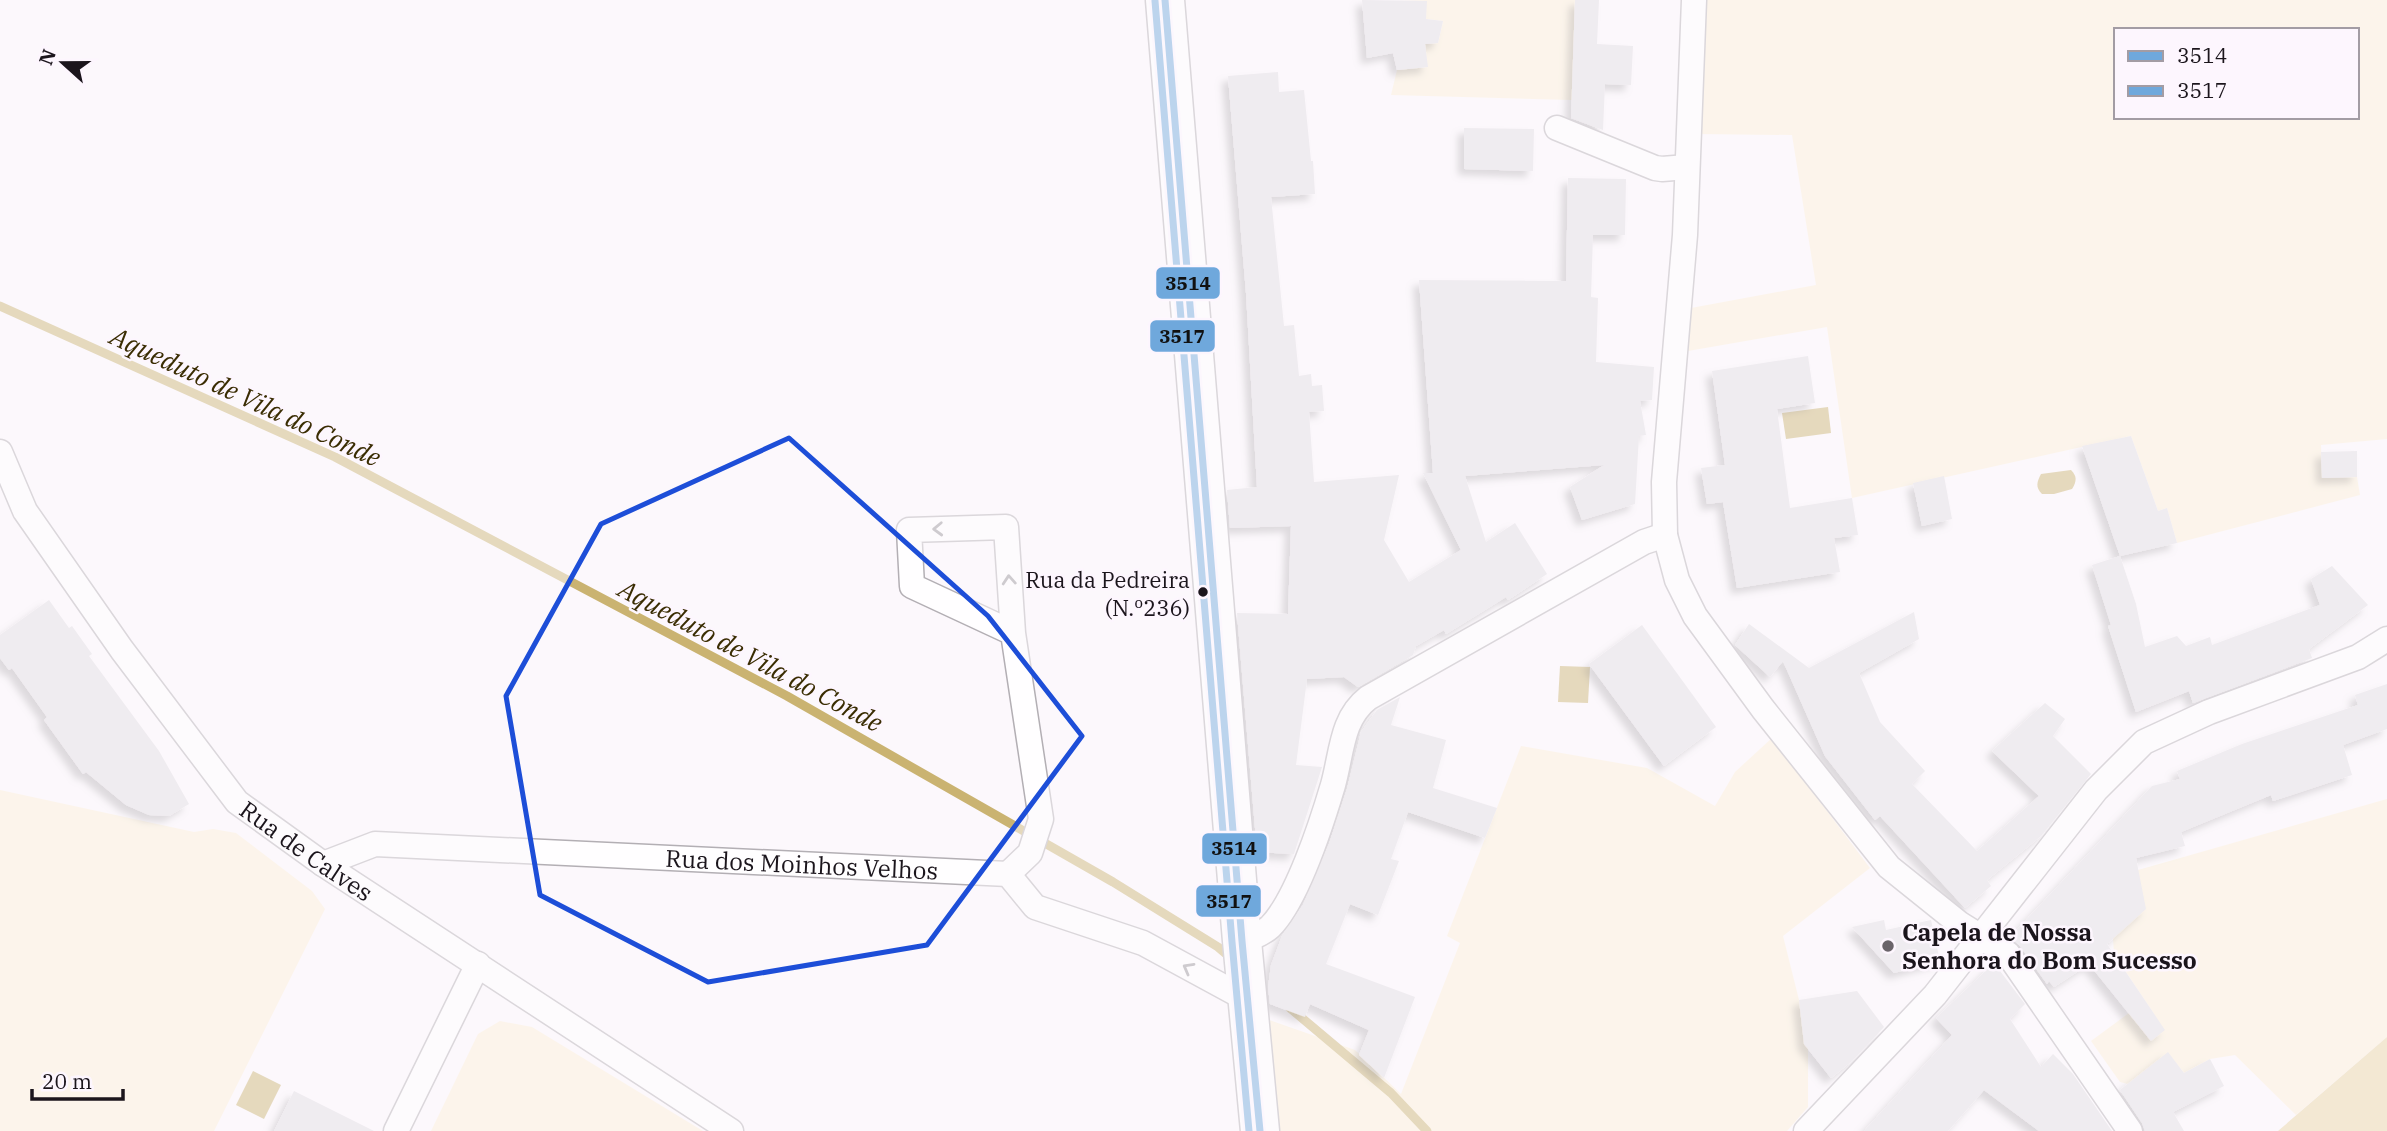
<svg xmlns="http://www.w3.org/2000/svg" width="2387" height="1131" font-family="'IBM Plex Serif',serif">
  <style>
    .green { fill: #fcf0d7; fill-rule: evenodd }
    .forest { fill: #e8d4a2 }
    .water { fill: #cab371 }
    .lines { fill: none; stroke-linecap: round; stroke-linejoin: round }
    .stream { stroke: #cab371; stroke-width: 9 }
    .building { fill: #e1dde2; filter: url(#shadow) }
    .street-casing { stroke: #b3afb4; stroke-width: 27 }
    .primary-casing { stroke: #b3afb4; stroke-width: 41 }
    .street { stroke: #fffeff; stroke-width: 24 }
    .primary { stroke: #fffeff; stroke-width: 38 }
    .bus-1-casing { stroke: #fdf6fe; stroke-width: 12 }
    .bus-2-casing { stroke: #fdf6fe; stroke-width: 12 }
    .bus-1 { stroke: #6fa8dc; stroke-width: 7 }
    .bus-2 { stroke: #6fa8dc; stroke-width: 7 }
    .oneway { stroke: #989599 }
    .marked { fill: none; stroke: #1d4ed8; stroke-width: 5; stroke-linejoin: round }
    .bus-dot { fill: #1b151c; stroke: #fdf6fe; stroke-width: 2.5 }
    .poi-dot { fill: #6a646a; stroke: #fdf6fe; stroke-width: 2.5 }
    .labels { text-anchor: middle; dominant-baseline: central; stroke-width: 5; stroke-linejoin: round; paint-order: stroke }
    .bus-label { font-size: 22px; fill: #1b151c; stroke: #fdf6fe; text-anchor: end }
    .street-label { font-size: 24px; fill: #1b151c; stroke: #fdf6fe }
    .poi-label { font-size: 24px; font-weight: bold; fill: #1b151c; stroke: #fdf6fe; text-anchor: start }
    .water-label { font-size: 26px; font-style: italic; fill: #3a2d03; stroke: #fdf6fe }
    .line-badge { stroke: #fdf6fe; stroke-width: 2.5 }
    .pale-badge-label { font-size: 19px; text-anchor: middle; font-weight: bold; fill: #111 }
  </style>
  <defs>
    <filter id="shadow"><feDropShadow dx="-6" dy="6" stdDeviation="3.5" flood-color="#0004"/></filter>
  </defs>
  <rect width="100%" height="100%" fill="#fcf8fc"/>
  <g class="green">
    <path d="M1397 0H1575L1572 100 1391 95 1397 70 1427 67 1425 44 1438 43 1443 21 1426 19V1Z"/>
    <path d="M1699 0H2387V439L2321 445 2322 478 2357 477 2360 495 2177 543 2167 508 2158 511 2131 436 1852 498 1827 327 1688 351 1691 308 1816 285 1792 135 1696 134ZM2116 30H2357V117H2116Z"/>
    <path d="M1772 738 1870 868 1783 936 1799 1000 1808 1049V1107L1787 1131H1280L1274 1084 1269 1020 1355 1050 1401 1094 1460 943 1447 936 1521 746 1647 768 1715 806 1735 772Z"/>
    <path d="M0 790 194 832 213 829 236 833 312 891 325 909 214 1131H0Z"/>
    <path d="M2387 799V1037L2296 1115 2235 1055 2210 1059 2184 1073 2168 1053 2128 1084 2120 1082 2091 1041 2129 1013 2139 1025 2154 1014 2114 954 2113 938 2138 870Z"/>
    <path d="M500 1021 532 1027 703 1131H431L478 1034Z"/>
  </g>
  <path class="forest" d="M2387 1037V1131H2278Z"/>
  <g class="water">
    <path d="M1828 407 1831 433 1786 439 1782 413Z"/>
    <path d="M2071 470C2077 476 2077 481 2072 489L2054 494H2042C2035 487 2037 482 2041 474Z"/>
    <path d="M1560 666 1590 667 1588 703 1558 702Z"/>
    <path d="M253 1071 281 1085 264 1119 236 1105Z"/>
  </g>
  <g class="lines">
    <g class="stream">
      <path d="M0 306 335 457 787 696 1113 882 1218 947 1231 958"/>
      <path d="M1290 1008 1391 1093 1427 1131"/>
    </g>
  </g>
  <g class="building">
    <path d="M1362 0 1427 1 1426 19 1443 21 1438 43 1425 44 1428 67 1397 70 1393 53 1367 58Z"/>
    <path d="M1575 0H1599L1597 44 1633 46 1631 85 1605 84 1603 130 1571 118Z"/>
    <path d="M1278 72 1279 92 1304 90 1311 161H1313L1315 194 1271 197 1284 326 1294 325 1299 376 1311 374 1312 386 1322 385 1324 411 1309 412 1314 482 1399 475 1384 540 1409 582 1461 550 1423 473H1433L1419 280 1566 281 1568 178 1626 179 1625 235H1593L1591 297 1598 298 1596 362 1654 367 1652 400 1640 401 1646 435 1639 436 1635 504 1582 520 1570 487 1604 465 1465 476 1486 542 1515 523 1547 574 1508 600 1506 597 1446 634 1444 630 1416 646 1413 655 1358 687 1344 677 1307 679 1296 765 1322 767 1294 854 1257 852 1237 613 1288 614 1291 526 1230 528 1227 490 1257 487 1246 293 1228 76Z"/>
    <path d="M1464 128 1534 129 1533 171 1464 169Z"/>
    <path d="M1808 356 1815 403 1777 409 1790 508 1852 498 1858 535 1834 538 1840 572 1737 588 1723 502 1707 504 1701 468 1725 465 1712 371Z"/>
    <path d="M2131 436 2158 511 2167 508 2177 543 2120 556 2082 446Z"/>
    <path d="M2357 451V477L2322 478 2321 452Z"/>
    <path d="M1944 476 1952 519 1922 526 1913 483Z"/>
    <path d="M2120 556 2136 604 2145 647 2177 636 2186 646 2210 637 2212 645 2320 605 2311 579 2332 566 2368 605 2309 649 2312 658 2193 703 2189 691 2136 712 2108 626 2111 625 2092 565Z"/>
    <path d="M49 600 69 628 72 626 92 654 89 656 159 751 189 804 169 816 149 815 126 805 86 772 83 774 44 720 47 717 12 668 9 670 0 658V635Z"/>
    <path d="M1914 612 1919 639 1859 673 1880 722 1925 771 1912 784 1977 851 2039 796 1992 751 2045 703 2065 719 2053 736 2091 774 2041 836 1987 880 1991 886 1965 908 1880 816 1875 820 1825 756 1783 661 1770 677 1735 645 1749 624 1809 668Z"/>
    <path d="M1642 625 1716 727 1664 766 1589 664Z"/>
    <path d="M2387 684V729L2343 745 2352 775 2273 801 2271 795 2181 832 2185 846 2136 858 2146 909 2107 944 2165 1030 2151 1041 2089 964 2054 987 2049 981 2047 984 2020 946 2010 937 2152 786 2180 779 2177 771 2242 744 2358 705 2355 695Z"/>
    <path d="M1400 697 1391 725 1446 740 1433 788 1497 808 1485 838 1408 812 1391 859 1399 861 1378 915 1350 904 1326 964 1415 997 1384 1078 1359 1055 1369 1030 1310 1004 1305 1017 1270 1004 1268 987 1271 965 1282 936 1303 905 1329 844 1347 789 1361 732 1377 710Z"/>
    <path d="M1884 920 1886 930 1931 920 1940 961 1894 973 1852 927Z"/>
    <path d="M1994 963 2025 1004 2010 1019 2041 1067 2053 1054 2073 1074 2112 1131H2039L1984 1090 1948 1131H1864L1952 1035 1936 1018Z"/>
    <path d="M1857 991 1884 1027 1852 1061 1831 1078 1804 1044 1799 1000Z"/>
    <path d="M2168 1052 2184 1073 2210 1059 2224 1086 2173 1112 2184 1131H2145L2142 1123 2120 1090Z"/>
    <path d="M294 1091 374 1131H274Z"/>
  </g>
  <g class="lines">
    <g class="street-casing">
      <g id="street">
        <path d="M1694 0 1685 235 1664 482 1665 535 1677 580 1695 616 1763 709 1889 867 1960 924 2008 954 2130 1131"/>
        <path d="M1557 128 1655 168 1662 169 1687 167"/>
        <path id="s1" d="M0 452 25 511 122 650 237 802 323 864 731 1131"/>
        <path id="s2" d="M323 864 375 844 1008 874 1035 907 1143 943 1248 1000"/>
        <path d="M1008 874 1030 853 1041 819 1013 633 1006 527 909 530 912 586 1013 633"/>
        <path d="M1242 941C1252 938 1262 934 1270 927 1297 900 1322 822 1333 785 1342 753 1341 719 1368 698L1644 542 1665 535"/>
        <path d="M396 1131 478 964"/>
        <path d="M1806 1131 1935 995 2096 790 2144 742 2209 712 2358 657 2387 639"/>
      </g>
    </g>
    <g class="primary-casing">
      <path id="primary" d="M1165 0 1242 941 1260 1131"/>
    </g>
    <use href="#street" class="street"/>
    <use href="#primary" class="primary"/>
    <g class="bus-1-casing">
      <path id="bus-1" d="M1165 0 1242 941 1260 1131"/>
    </g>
    <g class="bus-2-casing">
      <path id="bus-2" d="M1155 1 1232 942 1249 1131"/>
    </g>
    <use href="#bus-1" class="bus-1"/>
    <use href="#bus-2" class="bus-2"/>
  </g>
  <defs><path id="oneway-chevron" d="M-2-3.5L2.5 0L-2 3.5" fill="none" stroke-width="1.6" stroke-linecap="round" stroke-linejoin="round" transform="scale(1.75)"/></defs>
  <g class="oneway">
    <use href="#oneway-chevron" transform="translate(938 529) rotate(178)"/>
    <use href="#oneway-chevron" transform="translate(1009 580) rotate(-94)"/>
    <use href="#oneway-chevron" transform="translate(1188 968) rotate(-151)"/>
  </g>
  <path d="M0 0H2387V1131H0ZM789 438 988 616 1082 736 927 945 708 982 540 895 506 696 601 524Z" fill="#fcf8fc" fill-opacity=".55" fill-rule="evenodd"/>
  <path class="marked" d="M789 438 988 616 1082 736 927 945 708 982 540 895 506 696 601 524Z"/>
  <circle class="bus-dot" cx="1203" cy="592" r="6"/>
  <circle class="poi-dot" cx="1888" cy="946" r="7"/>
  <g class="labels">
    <g class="bus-label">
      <text x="1190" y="579">Rua da Pedreira<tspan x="1190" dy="28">(N.º236)</tspan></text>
    </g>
    <g class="street-label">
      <text stroke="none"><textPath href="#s1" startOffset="509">Rua de Calves</textPath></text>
      <text stroke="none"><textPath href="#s2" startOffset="483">Rua dos Moinhos Velhos</textPath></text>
    </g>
    <g class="poi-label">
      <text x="1902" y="932">Capela de Nossa<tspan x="1902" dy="28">Senhora do Bom Sucesso</tspan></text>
    </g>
    <g class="water-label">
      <text transform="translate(246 396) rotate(25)">Aqueduto de Vila do Conde</text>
      <text transform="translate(751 655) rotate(28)">Aqueduto de Vila do Conde</text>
    </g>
  </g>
  <g class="line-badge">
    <rect x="1155" y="266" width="66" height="34" rx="7" fill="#6fa8dc"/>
    <rect x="1149" y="319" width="67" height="34" rx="7" fill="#6fa8dc"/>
    <rect x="1201" y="832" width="67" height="33" rx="7" fill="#6fa8dc"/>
    <rect x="1195" y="884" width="67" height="34" rx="7" fill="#6fa8dc"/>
  </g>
  <g class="pale-badge-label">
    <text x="1188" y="290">3514</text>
    <text x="1182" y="343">3517</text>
    <text x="1234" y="855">3514</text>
    <text x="1229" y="908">3517</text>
  </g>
  <rect x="2114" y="28" width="245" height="91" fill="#fdf6fe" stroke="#a39ca4" stroke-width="2"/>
  <rect x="2128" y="51" width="35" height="10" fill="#6fa8dc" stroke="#a39ca4" stroke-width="2"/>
  <text x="2177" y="63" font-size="21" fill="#1b151c">3514</text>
  <rect x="2128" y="86" width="35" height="10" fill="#6fa8dc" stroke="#a39ca4" stroke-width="2"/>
  <text x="2177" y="98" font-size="21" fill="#1b151c">3517</text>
  <g transform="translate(63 63) rotate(291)" stroke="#fdf6fe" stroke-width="5" paint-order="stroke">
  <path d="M0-5L12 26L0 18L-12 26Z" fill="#1b151c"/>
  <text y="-10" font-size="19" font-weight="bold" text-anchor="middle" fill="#1b151c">N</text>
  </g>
  <path d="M32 1089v10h91v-10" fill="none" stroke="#1b151c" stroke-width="3.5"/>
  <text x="42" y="1089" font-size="21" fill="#1b151c" stroke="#fdf6fe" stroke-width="5" paint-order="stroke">20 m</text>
</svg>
